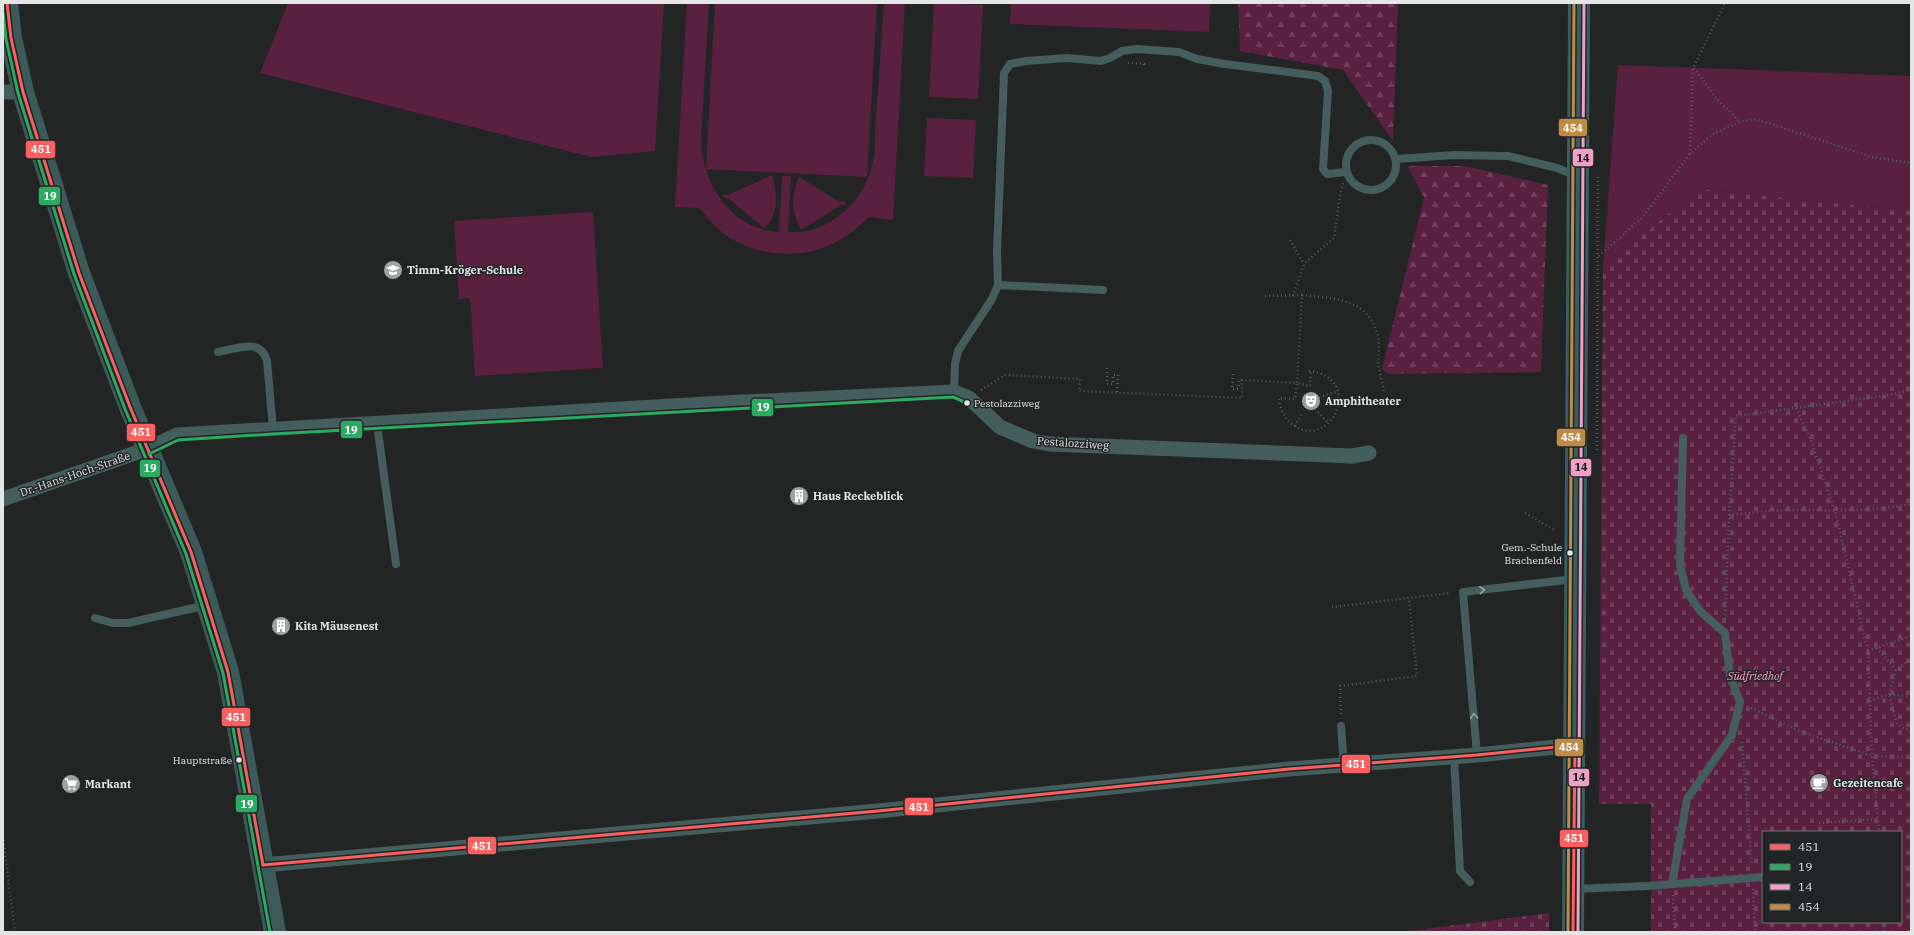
<svg xmlns="http://www.w3.org/2000/svg" width="1914" height="935" font-family="'IBM Plex Serif',serif">
  <style>
    .green { fill: #592040 }
    .forest { fill: url(#forest-firs) }
    .cemetery { fill: url(#cemetery-stones); fill-rule: evenodd }
    .lines { fill: none; stroke-linecap: round; stroke-linejoin: round }
    .path { stroke: #4f6060; stroke-width: 2.5; stroke-dasharray: 1 3; stroke-linecap: butt }
    .lane { stroke: #445d5d; stroke-width: 8 }
    .street { stroke: #445d5d; stroke-width: 15 }
    .secondary { stroke: #3b5a5a; stroke-width: 22 }
    .primary { stroke: #385f5f; stroke-width: 22 }
    .bus-1-casing { stroke: #222525; stroke-width: 6 }
    .bus-2-casing { stroke: #222525; stroke-width: 6 }
    .bus-3-casing { stroke: #222525; stroke-width: 6 }
    .bus-4-casing { stroke: #222525; stroke-width: 6 }
    .bus-1 { stroke: #f9605f; stroke-width: 3 }
    .bus-2 { stroke: #2baa60; stroke-width: 3 }
    .bus-3 { stroke: #f0a0c8; stroke-width: 3 }
    .bus-4 { stroke: #c08c45; stroke-width: 3 }
    .oneway { stroke: #94a2a2 }
    .bus-dot { fill: #e4e6e6; stroke: #222525; stroke-width: 1.5 }
    .labels { text-anchor: middle; dominant-baseline: central; stroke-width: 3; stroke-linejoin: round; paint-order: stroke }
    .bus-label { font-size: 10px; fill: #e4e6e6; stroke: #222525; text-anchor: end }
    .poi-label { font-size: 11px; font-weight: bold; fill: #e4e6e6; stroke: #222525; text-anchor: start }
    .street-label { font-size: 11px; fill: #e4e6e6; stroke: #222525 }
    .park-label { font-size: 11px; font-style: italic; fill: #fda2cf; stroke: #222525 }
    .line-badge { stroke: #222525; stroke-width: 1.5 }
    .badge-label { font-size: 11px; text-anchor: middle; font-weight: bold; fill: #fff }
    .pale-badge-label { font-size: 11px; text-anchor: middle; font-weight: bold; fill: #111 }
  </style>
  <defs>
    <pattern id="forest-firs" width="22" height="20" patternUnits="userSpaceOnUse"><rect width="22" height="20" fill="#592040"/><path d="M5 1l3.5 6h-7zM16 11l3.5 6h-7z" fill="#71405c"/></pattern>
    <pattern id="cemetery-stones" width="16" height="16" patternUnits="userSpaceOnUse"><rect width="16" height="16" fill="#592040"/><path d="M2 7V4a2 2 0 0 1 4 0v3zM10 15v-3a2 2 0 0 1 4 0v3z" fill="#71405c"/></pattern>
  </defs>
  <rect width="100%" height="100%" fill="#232424"/>
  <g class="green">
    <path d="M288 3H664L655 151 591 157 260 73Z"/>
    <path d="M687 3H709L701 140C702 183 731 230 779 232L782 176H791L788 232C824 237 862 203 871 170 876 153 875 133 876 115 879 78 881 40 884 3H905L893 220 869 217C858 228 846 237 832 244 800 260 757 256 727 236 716 228 708 218 699 208L675 207Z"/>
    <path d="M715 3H877L867 177 706 169Z"/>
    <path d="M934 3 983 5 978 99 929 97Z"/>
    <path d="M1011 3H1210L1209 32 1010 24Z"/>
    <path d="M1618 65 1911 76V211L1699 189 1603 267Z"/>
    <path d="M927 118 976 120 973 178 924 176Z"/>
    <path d="M772 175C777 193 780 215 764 228L728 198H724L723 195 725 194 728 195Z"/>
    <path d="M799 177 840 202 845 201V205H841L801 230C791 211 791 196 799 177Z"/>
    <path d="M593 212 603 368 475 376 470 298 459 299 454 221Z"/>
  </g>
  <g class="forest">
    <path d="M1238 3H1398L1393 141 1343 70 1240 51Z"/>
    <path d="M1407 166H1465L1548 185 1541 372 1388 374 1382 369 1424 197Z"/>
  </g>
  <g class="cemetery">
    <path d="M1699 189 1911 211V932H1651V804H1599L1603 267ZM1763 832H1901V922H1763Z"/>
    <path d="M1549 913V932H1401Z"/>
  </g>
  <g class="lines">
    <g class="path">
      <path d="M1128 63 1144 64V68"/>
      <path d="M1694 68 1715 97 1740 122"/>
      <path d="M1690 154 1693 68 1725 3"/>
      <path d="M1290 240 1304 264"/>
      <path d="M1599 256 1643 217 1690 154 1713 134 1740 122 1756 119 1872 157 1911 163"/>
      <path d="M1265 296 1302 295"/>
      <path d="M1293 296 1304 264 1334 238 1339 201 1343 183"/>
      <path d="M1107 368V384H1113V375H1118L1117 393"/>
      <path d="M1309 371C1365 377 1332 452 1293 425 1284 418 1280 409 1279 398L1295 399 1297 383 1310 386 1311 371"/>
      <path d="M1233 374 1232 389H1238L1239 380H1242"/>
      <path d="M981 390 1005 375 1080 379 1079 391 1242 398V380L1297 383 1302 295C1334 298 1370 299 1378 337 1380 345 1378 354 1378 362 1379 372 1382 382 1384 392"/>
      <path d="M1323 396 1338 391"/>
      <path d="M1796 408 1810 438 1835 511 1868 651 1872 756 1879 832"/>
      <path d="M1318 412 1328 423"/>
      <path d="M1295 426 1302 413"/>
      <path d="M1597 450 1598 175"/>
      <path d="M1525 513 1556 531"/>
      <path d="M1729 515C1750 513 1771 510 1792 510 1832 510 1872 512 1911 504"/>
      <path d="M1332 607 1451 593"/>
      <path d="M1725 619 1729 515 1736 416 1889 395 1911 390"/>
      <path d="M1877 648 1896 670 1911 659"/>
      <path d="M1868 651 1911 636"/>
      <path d="M1911 697 1889 694 1897 724 1911 732"/>
      <path d="M1870 701 1889 694 1896 670"/>
      <path d="M1751 708 1797 730 1872 756 1911 757"/>
      <path d="M1341 714 1340 686 1417 676 1409 599"/>
      <path d="M1742 742 1752 866"/>
      <path d="M1819 823 1878 819"/>
      <path d="M3 836 15 932"/>
      <path d="M1901 867H1911"/>
      <path d="M1753 889 1755 932"/>
      <path d="M1673 895 1675 932"/>
      <path d="M1884 922V932"/>
    </g>
    <g class="lane">
      <circle cx="1371" cy="165" r="25"/>
      <path d="M1396 159 1454 155 1508 156 1557 168 1577 176"/>
      <path d="M998 285 1103 290"/>
      <path d="M218 352C237 349 260 337 267 361L273 429"/>
      <path d="M954 392 955 364 958 351 992 299 998 285 997 252 1004 73 1010 64 1026 61 1067 58 1101 61 1110 58 1122 51 1137 49 1179 52 1197 59 1225 64 1318 76 1325 81 1328 91 1323 169 1327 174 1346 172"/>
      <path d="M377 424 396 564"/>
      <path d="M95 618 113 623H128L207 605"/>
      <path d="M1341 726 1344 766"/>
      <path d="M1477 755 1463 592 1574 579"/>
      <path d="M1454 756 1460 871 1470 882"/>
      <path d="M1672 884 1687 799 1732 735 1740 702 1730 676 1725 633 1700 611 1686 590 1680 565 1683 438"/>
      <path d="M1574 889 1648 886 1763 877"/>
    </g>
    <g class="street">
      <path d="M3 92H23"/>
      <path d="M3 499 147 449 177 435 723 403 954 392 969 398 1000 427 1033 441 1049 444 1352 456 1369 453"/>
      <path d="M263 865 878 811 1289 769 1477 755 1575 745"/>
    </g>
    <path class="secondary" d="M7 3 11 38 23 92 79 273 130 407 191 552 228 672 275 932"/>
    <path class="primary" d="M1573 932 1579 3"/>
    <g class="bus-1-casing">
      <g id="bus-1">
        <path d="M7 3 11 38 23 92 79 273 130 407 191 552 228 672 263 865"/>
        <path d="M263 865 878 811 1289 769 1477 755 1575 745"/>
        <path d="M1573 932 1575 745"/>
      </g>
    </g>
    <g class="bus-2-casing">
      <g id="bus-2">
        <path d="M3 12 6 39 18 93 74 274 125 409 186 554 223 673 270 932"/>
        <path d="M149 454 178 440 273 434 953 397 967 403"/>
      </g>
    </g>
    <g class="bus-3-casing">
      <path id="bus-3" d="M1578 932 1584 3"/>
    </g>
    <g class="bus-4-casing">
      <path id="bus-4" d="M1568 932 1574 3"/>
    </g>
    <use href="#bus-1" class="bus-1"/>
    <use href="#bus-2" class="bus-2"/>
    <use href="#bus-3" class="bus-3"/>
    <use href="#bus-4" class="bus-4"/>
  </g>
  <defs><path id="oneway-chevron" d="M-2-3.5L2.5 0L-2 3.5" fill="none" stroke-width="1.6" stroke-linecap="round" stroke-linejoin="round"/></defs>
  <g class="oneway">
    <use href="#oneway-chevron" transform="translate(1482 590) rotate(-6)"/>
    <use href="#oneway-chevron" transform="translate(1474 716) rotate(-95)"/>
  </g>
  <defs>
    <g id="school-disc" transform="scale(1)"><circle r="9.5" fill="#a0a2a2" stroke="#222525"/><path d="M0-5L7-2L0 1L-7-2ZM-4 1L0 2.5L4 1V4Q0 6-4 4Z" fill="#fff"/></g>
    <g id="theatre-disc" transform="scale(1)"><circle r="9.5" fill="#a0a2a2" stroke="#222525"/><path d="M-5-5.5Q0-4 5-5.5V0Q5 5 0 6Q-5 5-5 0ZM-3.3-2.5H-1v1.5H-3.3ZM1-2.5H3.3v1.5H1ZM-2.8 1Q0 5.5 2.8 1Z" fill="#fff"/></g>
    <g id="building-disc" transform="scale(1)"><circle r="9.5" fill="#a0a2a2" stroke="#222525"/><path d="M-4-6H4V6H1V3H-1V6H-4ZM-2.5-4.3h1.7v1.8h-1.7ZM.8-4.3h1.7v1.8H.8ZM-2.5-1h1.7V.8h-1.7ZM.8-1h1.7V.8H.8Z" fill="#fff"/></g>
    <g id="cafe-disc" transform="scale(1)"><circle r="9.5" fill="#a0a2a2" stroke="#222525"/><path d="M-5.5-4.5H6V0H3Q3 3.5 0 3.5H-2.5Q-5.5 3.5-5.5 0ZM3-3.2v2h1.7v-2ZM-6 4.5H4V6H-6Z" fill="#fff"/></g>
    <g id="supermarket-disc" transform="scale(1)"><circle r="9.5" fill="#a0a2a2" stroke="#222525"/><path d="M-6-5.5h2.5l.6 2H6L4.5 2H-2.5L-4.4-4H-6ZM-1.5 3.2a1.3 1.3 0 1 0 .1 0ZM3 3.2a1.3 1.3 0 1 0 .1 0Z" fill="#fff"/></g>
  </defs>
  <g fill-rule="evenodd">
    <use href="#school-disc" x="393" y="270"/>
    <use href="#theatre-disc" x="1311" y="401"/>
    <use href="#building-disc" x="799" y="496"/>
    <use href="#building-disc" x="281" y="626"/>
    <use href="#cafe-disc" x="1819" y="783"/>
    <use href="#supermarket-disc" x="71" y="784"/>
  </g>
  <g class="bus-dot">
    <circle cx="967" cy="403" r="3.5"/>
    <circle cx="1570" cy="553" r="3.5"/>
    <circle cx="239" cy="760" r="3.5"/>
  </g>
  <g class="labels">
    <g class="bus-label">
      <text x="974" y="403" text-anchor="start">Pestolazziweg</text>
      <text x="1562" y="547">Gem.-Schule<tspan x="1562" dy="13">Brachenfeld</tspan></text>
      <text x="232" y="760">Hauptstraße</text>
    </g>
    <g class="poi-label">
      <text x="407" y="270">Timm-Kröger-Schule</text>
      <text x="1325" y="401">Amphitheater</text>
      <text x="813" y="496">Haus Reckeblick</text>
      <text x="295" y="626">Kita Mäusenest</text>
      <text x="1833" y="783">Gezeitencafe</text>
      <text x="85" y="784">Markant</text>
    </g>
    <g class="street-label">
      <text transform="translate(1073 443) rotate(4)">Pestalozziweg</text>
      <text transform="translate(75 474) rotate(-19)">Dr.-Hans-Hoch-Straße</text>
    </g>
    <g class="park-label">
      <text x="1755" y="676">Südfriedhof</text>
    </g>
  </g>
  <g class="line-badge">
    <rect x="1558" y="118" width="30" height="19" rx="4" fill="#c08c45"/>
    <rect x="25" y="140" width="31" height="19" rx="4" fill="#f9605f"/>
    <rect x="1572" y="148" width="22" height="19" rx="4" fill="#f0a0c8"/>
    <rect x="38" y="186" width="23" height="20" rx="4" fill="#2baa60"/>
    <rect x="751" y="398" width="23" height="19" rx="4" fill="#2baa60"/>
    <rect x="340" y="420" width="23" height="19" rx="4" fill="#2baa60"/>
    <rect x="126" y="423" width="30" height="19" rx="4" fill="#f9605f"/>
    <rect x="1556" y="428" width="30" height="19" rx="4" fill="#c08c45"/>
    <rect x="1570" y="458" width="22" height="19" rx="4" fill="#f0a0c8"/>
    <rect x="139" y="459" width="22" height="19" rx="4" fill="#2baa60"/>
    <rect x="221" y="707" width="30" height="20" rx="4" fill="#f9605f"/>
    <rect x="1554" y="738" width="30" height="19" rx="4" fill="#c08c45"/>
    <rect x="1341" y="754" width="30" height="20" rx="4" fill="#f9605f"/>
    <rect x="1568" y="768" width="22" height="19" rx="4" fill="#f0a0c8"/>
    <rect x="235" y="794" width="23" height="19" rx="4" fill="#2baa60"/>
    <rect x="904" y="797" width="30" height="19" rx="4" fill="#f9605f"/>
    <rect x="1559" y="829" width="30" height="19" rx="4" fill="#f9605f"/>
    <rect x="467" y="836" width="30" height="19" rx="4" fill="#f9605f"/>
  </g>
  <g class="badge-label">
    <text x="1573" y="132">454</text>
    <text x="41" y="153">451</text>
    <text x="50" y="200">19</text>
    <text x="763" y="411">19</text>
    <text x="351" y="434">19</text>
    <text x="141" y="436">451</text>
    <text x="1571" y="441">454</text>
    <text x="150" y="472">19</text>
    <text x="236" y="721">451</text>
    <text x="1569" y="751">454</text>
    <text x="1356" y="768">451</text>
    <text x="247" y="808">19</text>
    <text x="919" y="811">451</text>
    <text x="1574" y="842">451</text>
    <text x="482" y="850">451</text>
  </g>
  <g class="pale-badge-label">
    <text x="1583" y="162">14</text>
    <text x="1581" y="471">14</text>
    <text x="1579" y="781">14</text>
  </g>
  <rect width="1914" height="935" fill="none" stroke="#e4e6e6" stroke-width="8"/>
  <rect x="1762" y="831" width="140" height="92" fill="#222525" stroke="#707272"/>
  <rect x="1770" y="844" width="20" height="6" fill="#f9605f" stroke="#707272"/>
  <text x="1798" y="851" font-size="12" fill="#e4e6e6">451</text>
  <rect x="1770" y="864" width="20" height="6" fill="#2baa60" stroke="#707272"/>
  <text x="1798" y="871" font-size="12" fill="#e4e6e6">19</text>
  <rect x="1770" y="884" width="20" height="6" fill="#f0a0c8" stroke="#707272"/>
  <text x="1798" y="891" font-size="12" fill="#e4e6e6">14</text>
  <rect x="1770" y="904" width="20" height="6" fill="#c08c45" stroke="#707272"/>
  <text x="1798" y="911" font-size="12" fill="#e4e6e6">454</text>
</svg>
